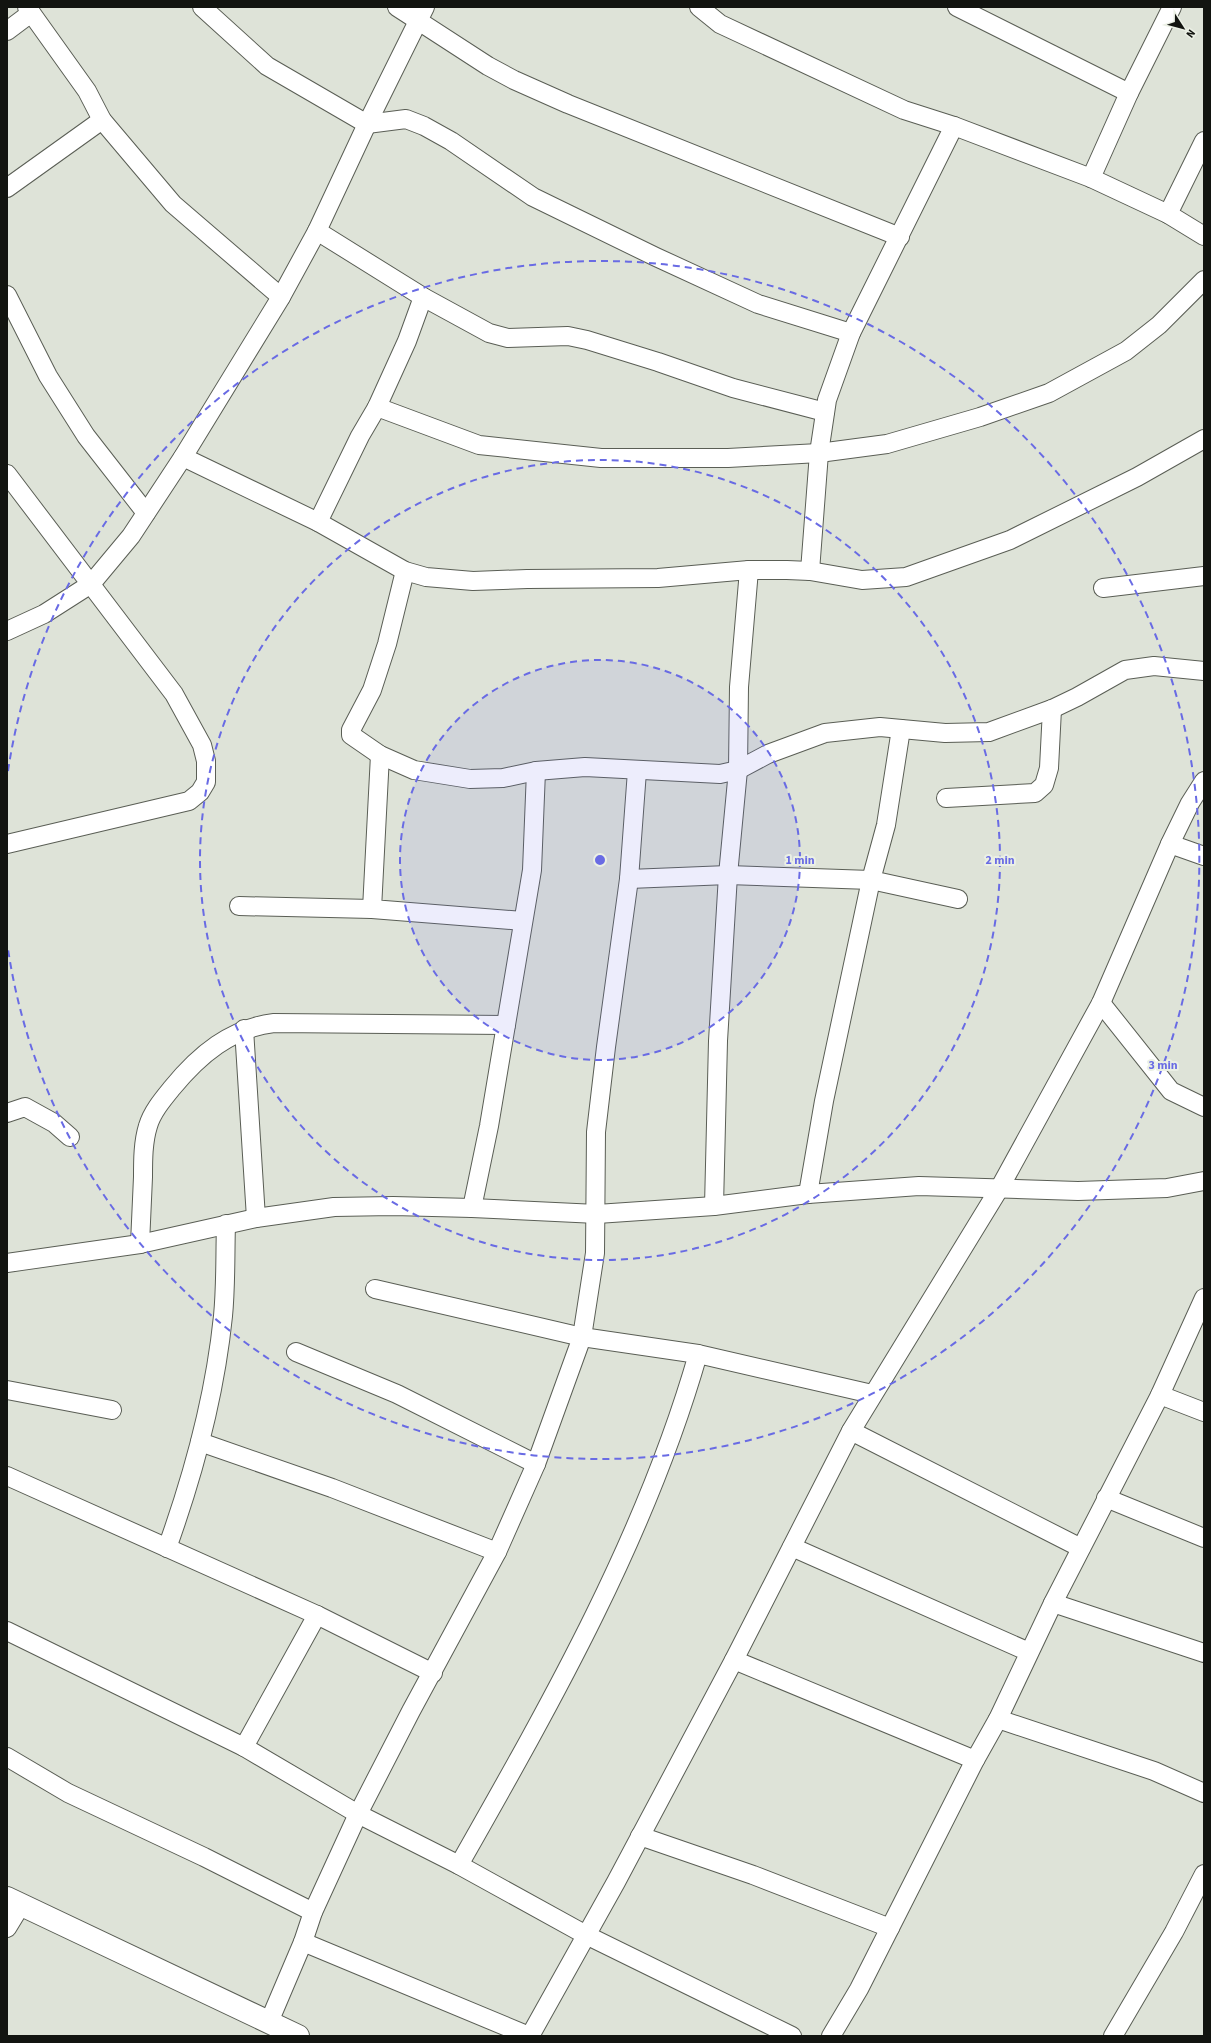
<svg xmlns="http://www.w3.org/2000/svg" width="1211" height="2043" font-family="'Source Sans 3',sans-serif">
  <style>
    .lines { fill: none; stroke-linecap: round; stroke-linejoin: round }
    .street-casing { stroke: #5a5e55; stroke-width: 20 }
    .secondary-casing { stroke: #5a5e55; stroke-width: 24 }
    .street { stroke: #fff; stroke-width: 18 }
    .secondary { stroke: #fff; stroke-width: 22 }
    .ring { fill: none; stroke: #696be4; stroke-width: 2; stroke-dasharray: 7 5 }
    .centre { fill: #696be4; stroke: #ebf0e5; stroke-width: 2 }
    .ring-label { font-size: 12px; text-anchor: middle; font-weight: bold; fill: #696be4; stroke: #ebf0e5; stroke-width: 4; stroke-linejoin: round; paint-order: stroke }
  </style>
  <rect width="100%" height="100%" fill="#dee3d8"/>
  <g class="lines">
    <g class="street-casing">
      <g id="street">
        <path d="M27 7 87 91 102 120 173 204 281 297"/>
        <path d="M202 7 267 66 367 124 406 119 424 126 451 141 533 197 656 257 758 304 851 333"/>
        <path d="M397 7 488 66 514 80 568 104 900 237"/>
        <path d="M699 7 720 24 904 110 954 126 1091 178 1168 214 1204 236"/>
        <path d="M957 7 1129 93"/>
        <path d="M7 31 31 13"/>
        <path d="M1091 178 1129 93 1172 7"/>
        <path d="M7 188 102 120"/>
        <path d="M1168 214 1204 141"/>
        <path d="M317 231 423 297 489 333 508 338 568 336 587 340 658 362 733 388 825 412"/>
        <path d="M7 295 48 376 86 436 146 513"/>
        <path d="M377 407 479 445 601 458H728L819 453 887 444 980 417 1049 393 1126 351 1159 325 1204 280"/>
        <path d="M183 457 318 522 405 571 426 577 473 581 527 579 658 578 749 570H787L810 571 862 580 906 577 1010 540 1137 477 1204 439"/>
        <path d="M7 474 174 694 202 745 206 761V782L200 792 189 801 7 844"/>
        <path d="M318 522 360 436 377 407 407 341 423 297"/>
        <path d="M405 571 387 644 372 690 351 730V735L380 755 414 770 470 779 503 778 536 771 585 767 720 774 738 770 768 754 825 733 880 727 945 733 989 732 1052 709 1077 697 1125 670 1154 666 1204 671"/>
        <path d="M810 571 819 453 827 400 851 333 954 126"/>
        <path d="M1103 588 1204 576"/>
        <path d="M7 631 44 614 91 584 131 536 183 457 281 297 317 231 367 124 425 7"/>
        <path d="M380 755 372 909 523 921"/>
        <path d="M946 798 1035 793 1044 785 1049 768 1052 709"/>
        <path d="M1170 844 1204 856"/>
        <path d="M629 879 728 875 871 880 958 899"/>
        <path d="M239 906 372 909"/>
        <path d="M1101 1003 1171 1091 1204 1107"/>
        <path d="M244 1029 256 1218"/>
        <path d="M7 1113 25 1107 54 1123 70 1137"/>
        <path d="M808 1194 824 1101 871 880 886 825 901 729"/>
        <path d="M714 1206 718 1041 728 875 738 770 739 687 749 570"/>
        <path d="M472 1208 489 1126 532 870 536 771"/>
        <path d="M140 1244C141 1222 142 1200 143 1177 143 1160 143 1142 148 1126 152 1112 163 1099 172 1088 199 1055 231 1028 274 1023L506 1025"/>
        <path d="M7 1263 140 1244 256 1218 334 1207 393 1206 472 1208 597 1214 714 1206 808 1194 919 1186 1078 1191 1167 1188 1204 1181"/>
        <path d="M375 1289 582 1337 698 1354 872 1394"/>
        <path d="M296 1352 397 1394 536 1464"/>
        <path d="M7 1390 112 1410"/>
        <path d="M1160 1395 1204 1412"/>
        <path d="M851 1431 1081 1548"/>
        <path d="M200 1442 332 1488 497 1552"/>
        <path d="M7 1476 317 1615 433 1673"/>
        <path d="M1106 1498 1204 1538"/>
        <path d="M792 1547 1029 1652"/>
        <path d="M167 1548C194 1473 215 1395 223 1316 226 1286 225 1255 226 1224"/>
        <path d="M1053 1603 1204 1653"/>
        <path d="M7 1631 244 1747 358 1814 459 1865 586 1935 792 2036"/>
        <path d="M734 1660 975 1760"/>
        <path d="M998 1719 1154 1771 1204 1793"/>
        <path d="M244 1747 317 1615"/>
        <path d="M7 1757 68 1793 204 1857 313 1912"/>
        <path d="M640 1836 753 1875 890 1928"/>
        <path d="M459 1865C552 1701 646 1536 698 1354"/>
        <path d="M7 1928 21 1905"/>
        <path d="M303 1942 529 2036"/>
        <path d="M269 2022 303 1942 313 1912 358 1814 411 1711 497 1552 536 1464 582 1337 595 1253 596 1132 606 1047 629 879 637 771"/>
        <path d="M530 2036 616 1882 734 1660 851 1431 999 1189 1101 1003 1170 844 1190 803 1204 781"/>
        <path d="M831 2036 859 1989 975 1760 998 1719 1053 1603 1160 1395 1204 1298"/>
        <path d="M1113 2036 1174 1932 1204 1874"/>
      </g>
    </g>
    <g class="secondary-casing">
      <path id="secondary" d="M7 1898 298 2036"/>
    </g>
    <use href="#street" class="street"/>
    <use href="#secondary" class="secondary"/>
  </g>
  <circle cx="600" cy="860" r="200" fill="#696be4" fill-opacity=".12"/>
  <g class="ring">
    <circle cx="600" cy="860" r="200"/>
    <circle cx="600" cy="860" r="400"/>
    <path d="M8 771A599 599 0 1 1 8 949"/>
  </g>
  <circle cx="600" cy="860" r="6" class="centre"/>
  <g class="ring-label">
    <text x="800" y="864">1 min</text>
    <text x="1000" y="864">2 min</text>
    <text x="1163" y="1069">3 min</text>
  </g>
  <rect width="1211" height="2043" fill="none" stroke="#121410" stroke-width="16"/>
  <g transform="translate(1183 28) rotate(126)" stroke="#ebf0e5" stroke-width="3" paint-order="stroke">
  <path d="M0-3L7 15L0 10L-7 15Z" fill="#121410"/>
  <text y="-6" font-size="11" font-weight="bold" text-anchor="middle" fill="#121410">N</text>
  </g>
</svg>
